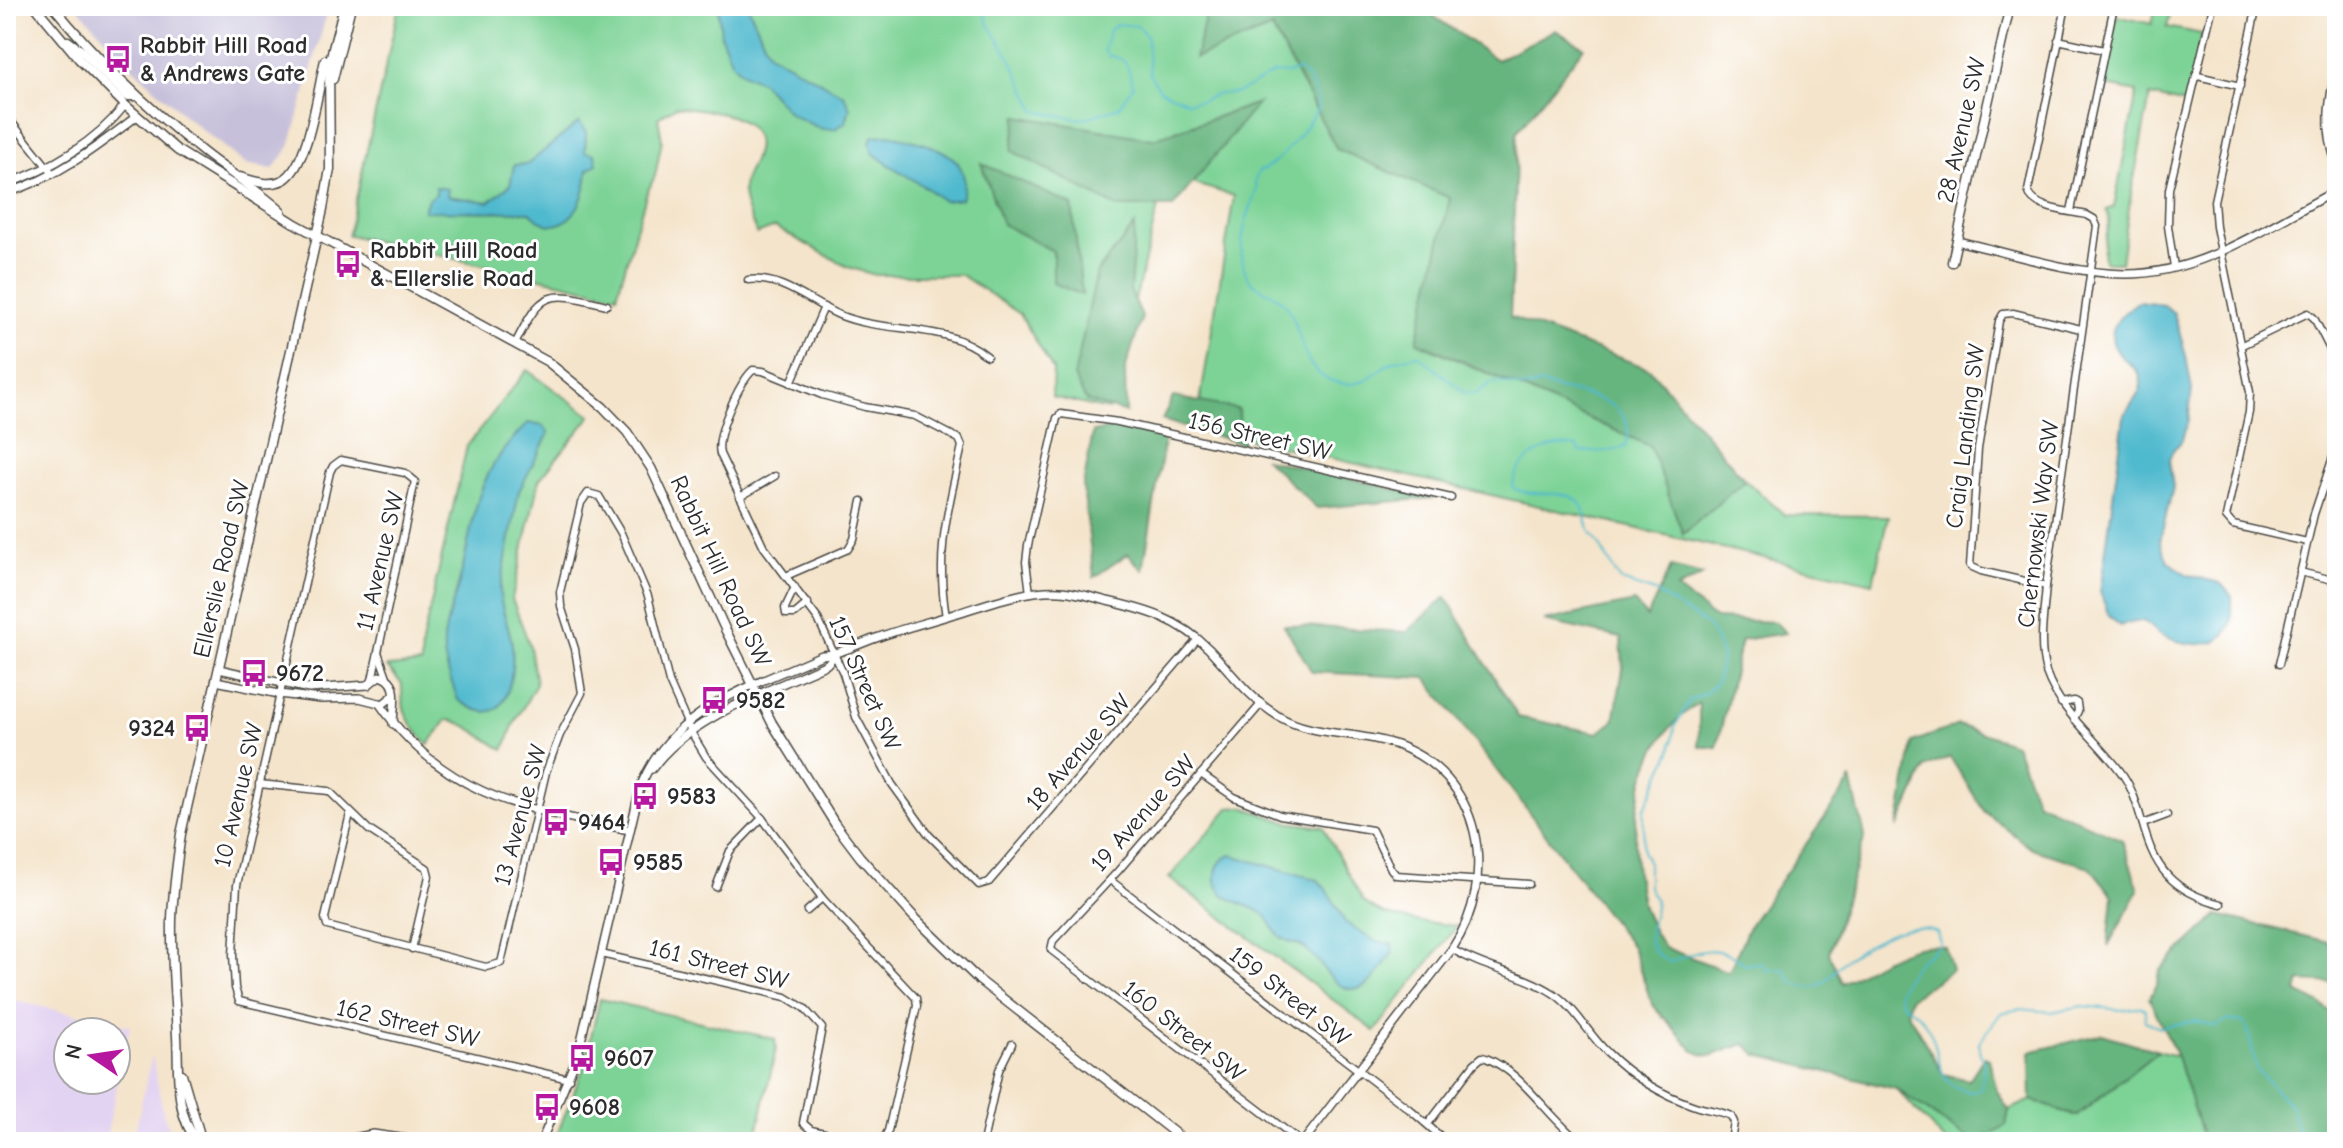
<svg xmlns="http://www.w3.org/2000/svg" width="2343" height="1148" font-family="'Comic Neue',sans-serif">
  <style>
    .built { fill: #e3d3f2; fill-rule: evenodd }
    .industrial { fill: #c6c0da }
    .green { fill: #7dd396; stroke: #547f60; stroke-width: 2 }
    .forest { fill: #66b57f; stroke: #487055; stroke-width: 2 }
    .water { fill: #50b9ce; stroke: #3e727c; stroke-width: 2 }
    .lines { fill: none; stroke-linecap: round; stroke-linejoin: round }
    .stream { stroke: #50b9ce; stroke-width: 2 }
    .minor-casing { stroke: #494743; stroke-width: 9 }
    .tertiary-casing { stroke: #494743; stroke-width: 10 }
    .secondary-casing { stroke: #494743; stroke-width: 11 }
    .minor { stroke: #fff; stroke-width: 6 }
    .tertiary { stroke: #fff; stroke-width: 7 }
    .secondary { stroke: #fff; stroke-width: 8 }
    .labels { text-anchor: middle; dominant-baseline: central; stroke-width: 6; stroke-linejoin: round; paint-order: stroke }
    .poi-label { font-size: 24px; font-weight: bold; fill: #2b2b2b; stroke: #fff; text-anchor: start }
    .street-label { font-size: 24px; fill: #2b2b2b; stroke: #fff }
  </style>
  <rect width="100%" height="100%" fill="#fff"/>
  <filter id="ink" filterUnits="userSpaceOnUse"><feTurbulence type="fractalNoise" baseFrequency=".0125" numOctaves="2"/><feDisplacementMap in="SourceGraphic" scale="16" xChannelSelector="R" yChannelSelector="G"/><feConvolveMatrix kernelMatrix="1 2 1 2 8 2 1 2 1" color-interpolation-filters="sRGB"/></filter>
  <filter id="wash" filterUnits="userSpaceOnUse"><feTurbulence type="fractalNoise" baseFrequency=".006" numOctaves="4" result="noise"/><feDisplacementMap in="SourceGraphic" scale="32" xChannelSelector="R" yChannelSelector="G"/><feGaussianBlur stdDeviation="1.8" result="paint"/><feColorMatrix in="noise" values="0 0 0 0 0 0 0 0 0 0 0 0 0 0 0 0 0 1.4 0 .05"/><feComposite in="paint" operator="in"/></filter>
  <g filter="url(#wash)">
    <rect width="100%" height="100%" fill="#f4e4cb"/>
    <g class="built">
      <path d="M6 999 130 1026 105 1142H25L6 1138ZM68 1032H116V1080H68Z"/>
      <path d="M152 1055 164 1117 176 1142H133Z"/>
    </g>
    <path class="industrial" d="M76 6H329L290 147 273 169 245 164 185 116 129 64Z"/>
    <g class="green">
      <path d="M399 6H1208L1196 57 1272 28 1337 149 1451 198 1417 342 1651 446 1683 534 1745 480 1785 515 1888 516 1873 583 1196 427 1234 196 1192 183 1256 104 1177 130 1108 410 1052 397 1053 370 1020 314 961 275H875L848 267 775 227 757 234C752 221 744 208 743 193 742 178 750 171 754 158 771 113 705 110 676 106L658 118 662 140 655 176 646 195 617 295 348 235Z"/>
      <path d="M2156 6H2172L2167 27 2202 34 2186 104 2150 96 2131 194 2121 262H2104C2100 243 2114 227 2107 210L2114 207 2137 92 2101 85 2117 16 2152 24Z"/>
      <path d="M527 370 591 416 539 480 512 599 530 646 536 684 513 726 504 750C489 742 462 719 447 720L428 745C408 721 401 715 402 684L387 667 421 664 422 643 467 446Z"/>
      <path d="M1243 807 1286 822 1323 827 1363 901C1387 923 1427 921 1457 926L1375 1031 1169 878 1229 808Z"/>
      <path d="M600 999 775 1039 776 1049 755 1142H554L583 1069Z"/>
      <path d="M2158 1051 2177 1056 2204 1142H1946L1896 1089 1966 1137 2006 1125 2009 1110 2031 1100 2077 1116Z"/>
    </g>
    <g class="forest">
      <path d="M1208 6H1419L1497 60 1555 30 1584 47 1517 132 1510 317 1650 369 1745 480 1683 534 1650 446 1417 341 1450 198 1337 149 1272 28 1195 58Z"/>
      <path d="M1258 103 1173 207H1117L1012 151 1017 116 1153 139Z"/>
      <path d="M981 163 1072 205 1082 295 1053 283V251L1002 224Z"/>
      <path d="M1135 225 1130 290 1142 317 1125 370 1126 413 1086 401 1074 377 1097 272Z"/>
      <path d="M1173 397 1238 409 1243 444 1162 420Z"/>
      <path d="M1117 427 1165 438 1143 570 1128 554 1094 577 1083 487 1093 432Z"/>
      <path d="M1265 459 1434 498 1317 508Z"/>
      <path d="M1671 567 1703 575 1677 589 1715 619 1775 622 1786 633 1741 640 1717 747H1699V703C1634 742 1627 835 1642 903 1645 918 1656 934 1663 947L1729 972 1750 924 1851 780 1865 836 1829 953 1842 983C1873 967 1909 939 1945 947L1952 970 1910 998 1907 1011 1943 1074 1969 1080 1984 1057 1989 1059 1997 1091 2009 1110 2006 1125 1981 1140 1966 1137 1896 1089 1758 1055 1745 1044 1710 1056 1701 1054 1694 1051 1652 1004 1632 947 1426 678 1312 672 1284 625 1407 632 1446 597 1518 717 1598 733 1614 721 1623 669 1621 638 1544 621 1634 602 1647 617Z"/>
      <path d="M1958 725 2015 744 2037 802 2122 840 2139 890 2108 946 2113 896 2090 867 2032 849 1984 811 1950 757 1925 768 1898 828 1913 742Z"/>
      <path d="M2218 915 2337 944V983L2300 981 2297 992 2320 1004 2337 1018V1142H2204L2177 1056 2149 998 2158 983 2160 970Z"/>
      <path d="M2102 1034 2158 1051 2076 1116 2031 1100 2030 1052Z"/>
    </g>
    <g class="water">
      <path d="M718 6H748L769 53 844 95 850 108 846 122 835 129H821L790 114 762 82 742 73 732 63 721 36Z"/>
      <path d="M579 122 586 133 585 152 595 154 597 164 588 170C587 190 577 224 552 225 543 225 536 217 530 212L424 211 428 199 436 194V187L448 189 447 196 489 202 510 185 514 165 528 164Z"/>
      <path d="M890 135C923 143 978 151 961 199L943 201C921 181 895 172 872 152L870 142 873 136Z"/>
      <path d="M2138 302 2164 305 2174 313 2186 356 2192 390 2188 421 2181 442 2173 450 2169 460 2173 487 2160 541 2168 561 2188 575 2220 583 2232 596C2232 608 2234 623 2226 633 2211 651 2178 644 2160 634 2155 631 2150 625 2145 622 2136 619 2128 622 2120 626L2109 616 2100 592 2124 417C2128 405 2141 396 2141 384 2141 368 2128 365 2119 354 2102 332 2120 314 2138 302Z"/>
      <path d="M528 423 543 426 549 433 519 491 500 590C500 610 510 626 512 646 514 665 511 718 481 711 473 710 465 704 458 700 453 685 445 668 444 652 442 627 454 603 460 579 477 511 472 477 528 423Z"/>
      <path d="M1231 855 1318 880 1329 893 1345 922 1375 941 1392 944 1393 952C1384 964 1371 990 1354 989 1328 988 1322 958 1303 947 1297 943 1287 942 1281 937 1272 932 1272 919 1262 913 1245 902 1212 901 1216 873 1217 863 1223 859 1231 855Z"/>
    </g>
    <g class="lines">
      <path class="stream" d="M982 6 988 23 1011 59 1036 111 1079 119 1089 117 1119 107 1133 86C1127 67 1130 58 1108 56L1104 50 1109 31 1117 24 1138 26 1147 37 1150 75 1160 90 1188 102 1201 101 1218 94 1238 93 1274 73 1287 74 1299 70C1311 78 1317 94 1318 108 1307 126 1279 166 1259 171L1255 181 1257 189C1247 217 1236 243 1245 272 1251 289 1271 290 1283 302 1307 327 1293 378 1346 384 1367 386 1376 369 1394 361 1401 358 1410 357 1418 355L1465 393 1476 394C1482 390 1487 384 1493 383 1511 379 1517 394 1540 384 1571 395 1641 394 1626 447L1611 451 1580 452 1578 447C1550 440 1514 459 1513 488 1531 497 1552 490 1570 496 1588 503 1583 520 1591 532 1602 548 1610 565 1621 581L1655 592 1707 625 1716 640 1722 657 1717 681 1706 693 1690 700 1675 726 1671 751 1644 810 1643 852 1648 863V887L1656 901C1653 927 1637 949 1671 962 1702 949 1718 943 1746 965L1761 962 1767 970 1783 969 1793 983C1801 985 1810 989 1817 986 1828 982 1836 968 1845 960 1870 942 1907 918 1937 932L1940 943C1935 953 1928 953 1921 959 1914 965 1902 982 1900 990 1896 1006 1908 1005 1916 1013 1921 1017 1925 1023 1928 1028 1942 1049 1933 1081 1963 1090 1971 1092 1974 1093 1981 1089L1984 1065 1979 1050V1042L2001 1013 2020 1009 2051 1012 2083 1006 2123 1010 2141 1007 2145 1010V1021L2160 1027 2196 1021 2216 1027 2226 1020 2243 1022 2247 1027 2257 1070 2291 1106 2302 1142"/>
    </g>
  </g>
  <g filter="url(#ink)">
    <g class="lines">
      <g class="minor-casing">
        <g id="minor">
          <path d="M2066 6 2028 191C2034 210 2069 211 2087 215L2094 219 2097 226 2046 586C2044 613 2038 645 2046 672 2061 715 2098 739 2123 775 2144 806 2141 847 2168 876 2182 891 2201 899 2221 904"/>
          <path d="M2257 6 2214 201 2216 227 2250 392 2249 412 2226 517 2233 525 2307 542"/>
          <path d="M2058 40 2104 50"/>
          <path d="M2337 63C2329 98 2322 130 2337 165"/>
          <path d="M2198 76 2240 86"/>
          <path d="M6 115 53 174"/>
          <path d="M2071 211 2114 6"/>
          <path d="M2174 267 2168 226 2169 189 2213 6"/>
          <path d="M748 280C782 276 809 302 839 315 888 335 944 321 987 356"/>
          <path d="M515 344C543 288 548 291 607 305"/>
          <path d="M2242 345 2308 313 2314 318 2337 363"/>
          <path d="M791 383 824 307"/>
          <path d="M740 497 775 476"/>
          <path d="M2300 572 2337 581"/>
          <path d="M786 576 848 549 854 539 862 501"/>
          <path d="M2046 586 1981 571 1970 566 1978 449 1999 321 2003 314 2013 313 2081 329"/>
          <path d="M795 587 785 608 786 614H795L808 603"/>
          <path d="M1030 593 1026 562 1028 545 1057 418 1061 414 1118 422 1451 498"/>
          <path d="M946 617C935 551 948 510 962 446L959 439 915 416 865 407 822 395 763 371 753 370C739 383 715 435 720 454L764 547 818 619 843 673 856 717 892 784 929 835 979 885 989 882 1198 639"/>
          <path d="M378 652 387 677"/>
          <path d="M2279 664 2314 514 2337 445"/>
          <path d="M372 680 415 481 405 473 341 460 333 466 330 472 237 885 233 955 235 988 239 1001 569 1079"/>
          <path d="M2061 703 2074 701 2077 703 2078 711 2074 719"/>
          <path d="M1261 704 1118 871 1053 941 1051 950 1301 1142"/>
          <path d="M1201 774 1234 797 1280 815 1372 830 1391 869 1396 875 1529 884"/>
          <path d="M259 784 329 791 369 830 427 868 429 876 412 949"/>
          <path d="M350 814 325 918 327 926 486 967 501 963 546 772 560 735 582 693 575 649 561 606 560 592 581 503 588 493 599 496 621 533 648 596 669 682 691 732 706 757 762 818 822 898 916 998 917 1006 888 1131 882 1142"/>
          <path d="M2143 824 2167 815"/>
          <path d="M1110 880 1409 1109 1447 1142"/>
          <path d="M716 887 730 851 762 818"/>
          <path d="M807 911 822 898"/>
          <path d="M1452 949C1484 969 1522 973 1553 993 1576 1008 1588 1034 1607 1052 1632 1077 1662 1095 1695 1106 1707 1110 1720 1111 1731 1116L1734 1122 1731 1142"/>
          <path d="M601 954 786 997 804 1008 822 1028 803 1123 811 1130 865 1142"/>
          <path d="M1428 1124 1474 1064 1482 1057 1486 1058C1522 1072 1548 1117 1580 1142"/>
          <path d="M983 1142 999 1070 1012 1044"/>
        </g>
      </g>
      <g class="tertiary-casing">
        <g id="tertiary">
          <path d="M6 184C51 169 96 142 125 105"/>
          <path d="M6 193C55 179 97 147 137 116"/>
          <path d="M1957 241C2011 253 2068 273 2124 274 2202 275 2271 224 2337 190"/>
          <path d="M219 669 309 689 368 685"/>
          <path d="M216 681 279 694 321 699 359 698 383 704 393 696"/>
          <path d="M368 685 379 676C402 679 393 706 393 724"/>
          <path d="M379 703C444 797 524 809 629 830"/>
          <path d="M652 769C688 717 772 690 827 664L835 655"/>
          <path d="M335 1142 373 1134 428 1142"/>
          <path d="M541 1142 578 1054 640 788C670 709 751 687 822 655 842 654 860 643 879 637 904 628 929 622 954 614 988 604 1024 589 1060 591 1076 592 1092 597 1107 601 1147 610 1179 619 1209 649 1231 672 1250 699 1278 716 1313 737 1356 731 1394 744 1483 774 1499 878 1452 949L1303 1142"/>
        </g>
      </g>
      <g class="secondary-casing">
        <g id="secondary">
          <path d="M35 6 79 59 125 105 177 150 294 223 548 362 603 407 627 432 651 468 726 631 772 723 835 824 860 857 914 917 979 980 1186 1142"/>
          <path d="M53 6C97 60 148 108 203 152 228 172 257 189 281 211"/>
          <path d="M68 41 82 51 127 96H137"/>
          <path d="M333 79 351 6"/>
          <path d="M240 177C254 181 269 187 283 180 309 167 318 88 325 60"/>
          <path d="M1952 262 2010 6"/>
          <path d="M182 1074 202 1142"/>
          <path d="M198 1142C174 1115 179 1069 177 1036 175 997 171 958 172 919 173 891 177 862 181 834L322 214 330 169 329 64 344 6"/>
        </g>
      </g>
      <use href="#minor" class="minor"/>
      <use href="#tertiary" class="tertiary"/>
      <use href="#secondary" class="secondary"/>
    </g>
  </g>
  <defs>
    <g id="bus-bare" transform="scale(2.16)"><path d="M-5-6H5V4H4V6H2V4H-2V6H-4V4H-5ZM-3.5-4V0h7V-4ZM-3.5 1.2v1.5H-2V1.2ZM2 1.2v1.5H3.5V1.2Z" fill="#b5179e" stroke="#fff" stroke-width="2.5" paint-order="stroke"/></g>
  </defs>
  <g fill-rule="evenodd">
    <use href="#bus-bare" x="118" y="59"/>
    <use href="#bus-bare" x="348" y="264"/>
    <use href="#bus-bare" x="254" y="673"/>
    <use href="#bus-bare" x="714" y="700"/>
    <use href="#bus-bare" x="197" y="728"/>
    <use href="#bus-bare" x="645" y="796"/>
    <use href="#bus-bare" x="556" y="822"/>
    <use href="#bus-bare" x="611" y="862"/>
    <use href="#bus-bare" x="582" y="1058"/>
    <use href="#bus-bare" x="547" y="1107"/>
  </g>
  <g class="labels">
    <g class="poi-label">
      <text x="140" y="45">Rabbit Hill Road<tspan x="140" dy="28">&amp; Andrews Gate</tspan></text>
      <text x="370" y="250">Rabbit Hill Road<tspan x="370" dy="28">&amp; Ellerslie Road</tspan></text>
      <text x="276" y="673">9672</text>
      <text x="736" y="700">9582</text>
      <text x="175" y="728" text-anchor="end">9324</text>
      <text x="667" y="796">9583</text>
      <text x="578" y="822">9464</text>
      <text x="633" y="862">9585</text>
      <text x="604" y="1058">9607</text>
      <text x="569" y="1107">9608</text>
    </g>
    <g class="street-label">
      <text transform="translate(1961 130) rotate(-77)">28 Avenue SW</text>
      <text transform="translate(1260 436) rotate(13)">156 Street SW</text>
      <text transform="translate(1965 436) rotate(-83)">Craig Landing SW</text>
      <text transform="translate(2038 524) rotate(-83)">Chernowski Way SW</text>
      <text transform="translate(380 561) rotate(-77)">11 Avenue SW</text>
      <text transform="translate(221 569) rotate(-77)">Ellerslie Road SW</text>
      <text transform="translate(721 571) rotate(65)">Rabbit Hill Road SW</text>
      <text transform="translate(865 683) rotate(66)">157 Street SW</text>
      <text transform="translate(1078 752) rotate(-49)">18 Avenue SW</text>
      <text transform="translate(238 795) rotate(-77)">10 Avenue SW</text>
      <text transform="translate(1143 813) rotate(-49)">19 Avenue SW</text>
      <text transform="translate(520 815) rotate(-75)">13 Avenue SW</text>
      <text transform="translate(719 964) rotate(14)">161 Street SW</text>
      <text transform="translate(1290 996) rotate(38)">159 Street SW</text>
      <text transform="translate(408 1023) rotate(13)">162 Street SW</text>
      <text transform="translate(1184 1031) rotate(38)">160 Street SW</text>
    </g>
  </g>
  <rect width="2343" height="1148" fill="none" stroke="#fff" stroke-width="32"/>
  <g transform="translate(92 1056) rotate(283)"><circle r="38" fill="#ffffff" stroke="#aaaaaa" stroke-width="2"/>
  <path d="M0-6L14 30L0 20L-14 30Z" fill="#b5179e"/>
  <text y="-12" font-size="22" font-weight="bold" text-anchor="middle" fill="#2b2b2b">N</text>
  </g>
</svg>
